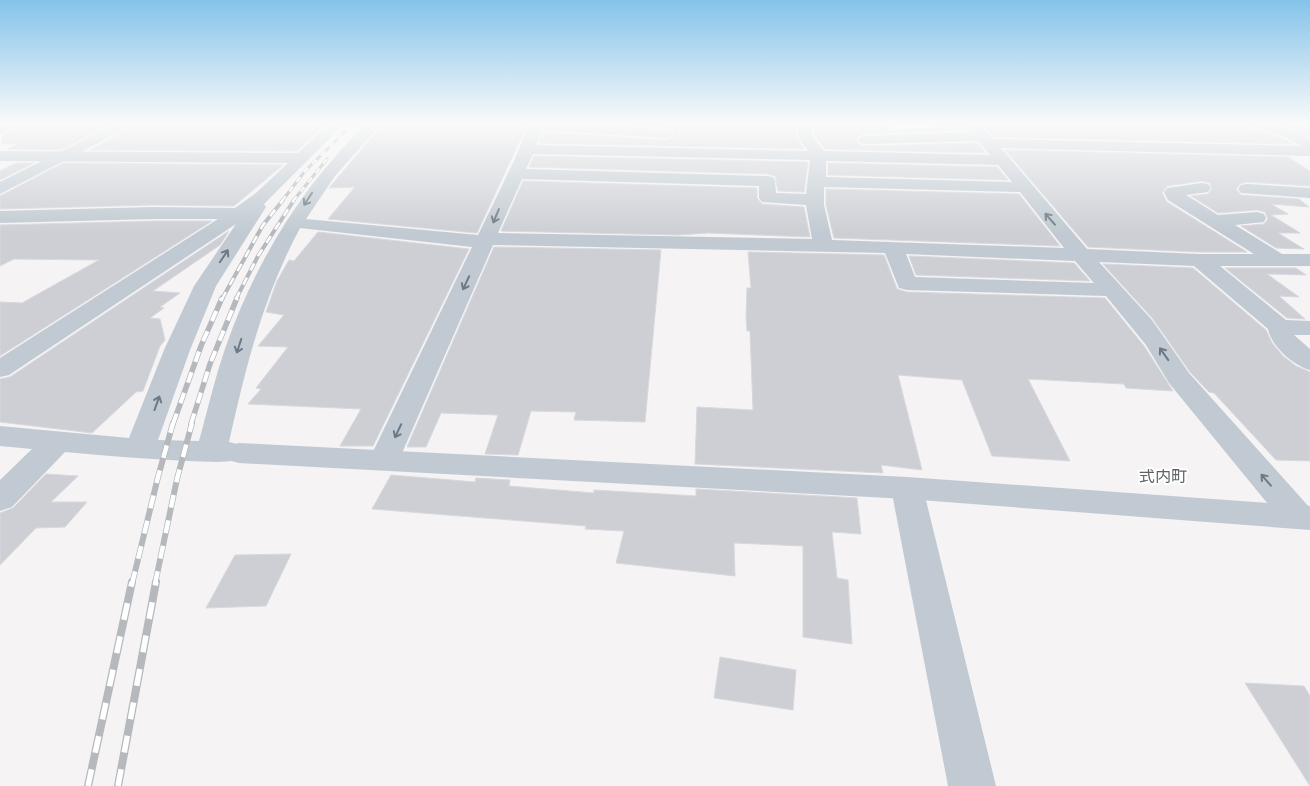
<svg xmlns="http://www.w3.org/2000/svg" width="1310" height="786" font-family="'Noto Sans','Noto Sans JP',sans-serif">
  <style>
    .building { fill: #cdcfd5; stroke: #d7d9de }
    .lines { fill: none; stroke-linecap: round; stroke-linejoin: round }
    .minor { fill: #c1cad2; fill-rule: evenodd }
    .tertiary { fill: #c1cad2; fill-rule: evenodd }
    .secondary { fill: #c1cbd6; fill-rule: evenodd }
    .rail-far4-casing { stroke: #b5b8bd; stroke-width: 3 }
    .rail-far3-casing { stroke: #b5b8bd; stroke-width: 4 }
    .rail-far2-casing { stroke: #b5b8bd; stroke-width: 5.5 }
    .rail-far1-casing { stroke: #b5b8bd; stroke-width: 6 }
    .rail-casing { stroke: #b5b8bd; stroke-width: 8 }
    .rail-far4 { stroke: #fff; stroke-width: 2; stroke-dasharray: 6; stroke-linecap: butt }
    .rail-far3 { stroke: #fff; stroke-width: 2.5; stroke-dasharray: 8; stroke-linecap: butt }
    .rail-far2 { stroke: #fff; stroke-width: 4; stroke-dasharray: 11; stroke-linecap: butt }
    .rail-far1 { stroke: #fff; stroke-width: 4.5; stroke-dasharray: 13; stroke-linecap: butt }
    .rail { stroke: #fff; stroke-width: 5.5; stroke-dasharray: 17; stroke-linecap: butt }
    .oneway { stroke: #6e7983 }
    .labels { text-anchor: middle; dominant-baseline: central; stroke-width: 4; stroke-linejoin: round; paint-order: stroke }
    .neighbourhood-label { font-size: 16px; fill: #5f6368; stroke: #fff }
  </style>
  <rect width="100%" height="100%" fill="#f5f3f3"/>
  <g class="building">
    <path d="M25 123H113L61 150 8 149 18 144H2V136Z"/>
    <path d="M139 123H326L297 151 90 150Z"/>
    <path d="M384 123H528L477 233 328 219 355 187 329 188Z"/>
    <path d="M604 123 795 124 796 137 804 149 539 143 543 132 665 140 670 139 674 135 672 130 665 128Z"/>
    <path d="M982 123H1247L1250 128 1282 138 1293 144 994 137Z"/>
    <path d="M1275 123H1310V137L1288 127Z"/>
    <path d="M813 124 886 126 890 129 965 128 967 130 865 134 858 136 856 141 860 145 865 146 977 143 986 153 825 149 814 135Z"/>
    <path d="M1005 150 1288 157 1310 171V186L1247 182 1240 184 1236 189 1241 195 1299 199 1309 207 1271 204 1288 214 1271 215 1300 233H1278L1304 249 1276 248 1241 226 1264 224 1268 219 1265 212 1257 210 1218 213 1191 196 1208 194 1212 189 1210 183 1202 181 1167 186 1162 193 1167 202 1247 252H1199L1088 247Z"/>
    <path d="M534 156 808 162 804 192 778 191 775 176 767 174 529 167Z"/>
    <path d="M16 163H34L0 180V171Z"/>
    <path d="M63 163 283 165 234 206 153 205 0 209V196Z"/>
    <path d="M828 163 997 167 1008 180 828 175Z"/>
    <path d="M523 181 757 188V198L762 204 804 207 810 237 708 233 677 235 501 231Z"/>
    <path d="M826 189 1019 194 1060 246 834 238 826 205Z"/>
    <path d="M153 221H212L0 356V302L22 303 99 260 14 259 0 266V225Z"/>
    <path d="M229 231 220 245 153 291 180 293 160 307 164 308 150 318 160 319 165 340 160 346 143 391 136 392 92 433 0 422V379L10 377Z"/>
    <path d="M318 232 469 249 373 446H340L361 409 248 404 261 389 256 388 288 347 258 346 284 315 266 312 277 281 289 260 294 261Z"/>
    <path d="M494 247 661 250 645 422 574 420 576 412 531 411 518 455 485 454 498 415 441 413 426 447H407Z"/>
    <path d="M748 252 884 255 897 289 907 292 1105 298 1144 346 1173 391 1126 388 1124 384 1028 379 1070 461 992 456 962 380 898 375 922 470 881 465 883 473 695 464 697 407 753 410 750 331H747L746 316 747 288H751Z"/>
    <path d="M909 256 1074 263 1090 281 916 275Z"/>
    <path d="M1103 264 1193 268 1266 330 1272 343 1283 356 1296 366 1310 372V461L1276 460 1214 393 1209 392 1190 372 1153 319Z"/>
    <path d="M1225 268H1296L1306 275 1267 274 1299 297 1279 296 1305 319 1287 318Z"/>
    <path d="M46 474 78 476 51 502H87L65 527 36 528 0 565V513L13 508Z"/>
    <path d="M391 475 475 482 476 478 510 480 509 486 594 493V490L696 496V489L857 498 861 534 832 532 837 578 848 580 852 644 803 637V546L734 543 735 576 616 563 624 531 585 529 586 526 372 509Z"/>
    <path d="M291 554 266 606 206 608 235 555Z"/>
    <path d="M720 657 796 670 793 710 714 698Z"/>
    <path d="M1245 683 1304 686 1310 696V786Z"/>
  </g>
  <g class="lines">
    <g class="minor">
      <path d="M4 123H23L0 135V125Z"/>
      <path d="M329 123H345L264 204 266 207 216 286 190 350 158 440 199 441C208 409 215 377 226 346 256 261 302 186 367 123H382L335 176 306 219 478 235 514 161 530 123H575L665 130 670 131 672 134 670 137 665 138 542 130 536 145 808 151 798 137 797 124 811 123 812 136 824 151 990 155 978 141 865 144 860 143 858 140 860 137 865 136 971 132 964 123H979L993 139 1301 146 1283 136 1251 126 1249 123C1274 123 1288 127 1310 139V156L1001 148 1087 249 1199 254H1254L1168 200 1164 192 1167 188 1202 183 1208 184 1211 188 1208 192 1186 195 1218 215 1257 212 1264 214 1266 218 1264 222 1235 225 1282 254H1310V266H1220L1286 320 1310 321V335H1294L1310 349V370C1294 366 1271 346 1268 329L1194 266 1099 262 1152 320 1189 373 1310 508V526L1298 529 1286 526 1169 383 1146 345 1106 296 907 290 899 288 885 253 493 245 399 460 395 467 384 470 373 467 369 460 472 247 300 228C262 300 247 363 229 442L241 445 245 452 241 459C223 464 205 461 188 461 146 459 106 456 65 452L12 507 0 511V480L32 449 0 446V426L129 438 164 350 194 286 236 224 9 375 0 377V358L218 219H153L0 223V211L153 207 235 208 256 193 288 163 0 161V151L298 153ZM533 154 810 160 806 194 776 193 775 181 773 177 767 176 526 169ZM826 161 998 165 1012 182 826 177ZM522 179 759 186V198L762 202 806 205 812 239 498 233ZM824 187 1020 192 1064 248 832 240 824 205ZM906 254 1075 261 1094 283 915 277Z"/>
      <path d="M1247 184 1310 188V198L1241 193 1238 189 1241 185Z"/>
      <path d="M907 477 918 480 923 488 996 786H948L891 488 896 480Z"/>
    </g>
    <path class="tertiary" d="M239 443 907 477 1310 506V530L907 499 239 463 228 460 224 453 228 446Z"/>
    <path class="secondary" d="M118 123H137L0 194V182Z"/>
    <g class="rail-far4-casing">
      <g id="rail-far4">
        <path d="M282 201 305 171 354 123"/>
        <path d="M293 201 327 159"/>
      </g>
    </g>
    <g class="rail-far3-casing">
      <g id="rail-far3">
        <path d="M222 299 263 225 283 200"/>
        <path d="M236 299 258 256 294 200"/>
      </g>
    </g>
    <g class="rail-far2-casing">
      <g id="rail-far2">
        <path d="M173 424 201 346 222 298"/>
        <path d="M191 424 210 364 237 298"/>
      </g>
    </g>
    <g class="rail-far1-casing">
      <g id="rail-far1">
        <path d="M132 584 158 477 173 423"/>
        <path d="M155 584 177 479 192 423"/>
      </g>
    </g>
    <g class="rail-casing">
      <g id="rail">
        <path d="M88 786 132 582"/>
        <path d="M118 786 156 582"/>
      </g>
    </g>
    <use href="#rail-far4" class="rail-far4"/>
    <use href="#rail-far3" class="rail-far3"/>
    <use href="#rail-far2" class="rail-far2"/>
    <use href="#rail-far1" class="rail-far1"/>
    <use href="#rail" class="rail"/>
  </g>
  <defs><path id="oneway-shaft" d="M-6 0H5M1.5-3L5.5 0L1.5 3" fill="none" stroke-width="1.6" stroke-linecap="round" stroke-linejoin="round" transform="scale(1.25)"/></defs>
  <g class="oneway">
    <use href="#oneway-shaft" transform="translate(308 199) rotate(123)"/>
    <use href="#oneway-shaft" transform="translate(496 216) rotate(113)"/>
    <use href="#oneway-shaft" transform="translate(1050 219) rotate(-131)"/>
    <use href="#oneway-shaft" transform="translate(224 256) rotate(-56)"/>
    <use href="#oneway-shaft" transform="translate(466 283) rotate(115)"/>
    <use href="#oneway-shaft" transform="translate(239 346) rotate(108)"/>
    <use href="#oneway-shaft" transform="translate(1164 354) rotate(-125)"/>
    <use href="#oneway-shaft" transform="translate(157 403) rotate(-70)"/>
    <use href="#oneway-shaft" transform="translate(398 431) rotate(115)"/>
    <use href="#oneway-shaft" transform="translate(1266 480) rotate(-131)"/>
  </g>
  <linearGradient id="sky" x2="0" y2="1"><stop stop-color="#85c3ea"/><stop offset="0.53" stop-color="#fafafa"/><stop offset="1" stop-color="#fafafa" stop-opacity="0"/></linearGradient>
  <rect width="1310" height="233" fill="url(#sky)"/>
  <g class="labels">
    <g class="neighbourhood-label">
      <text x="1163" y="476">式内町</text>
    </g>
  </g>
</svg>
